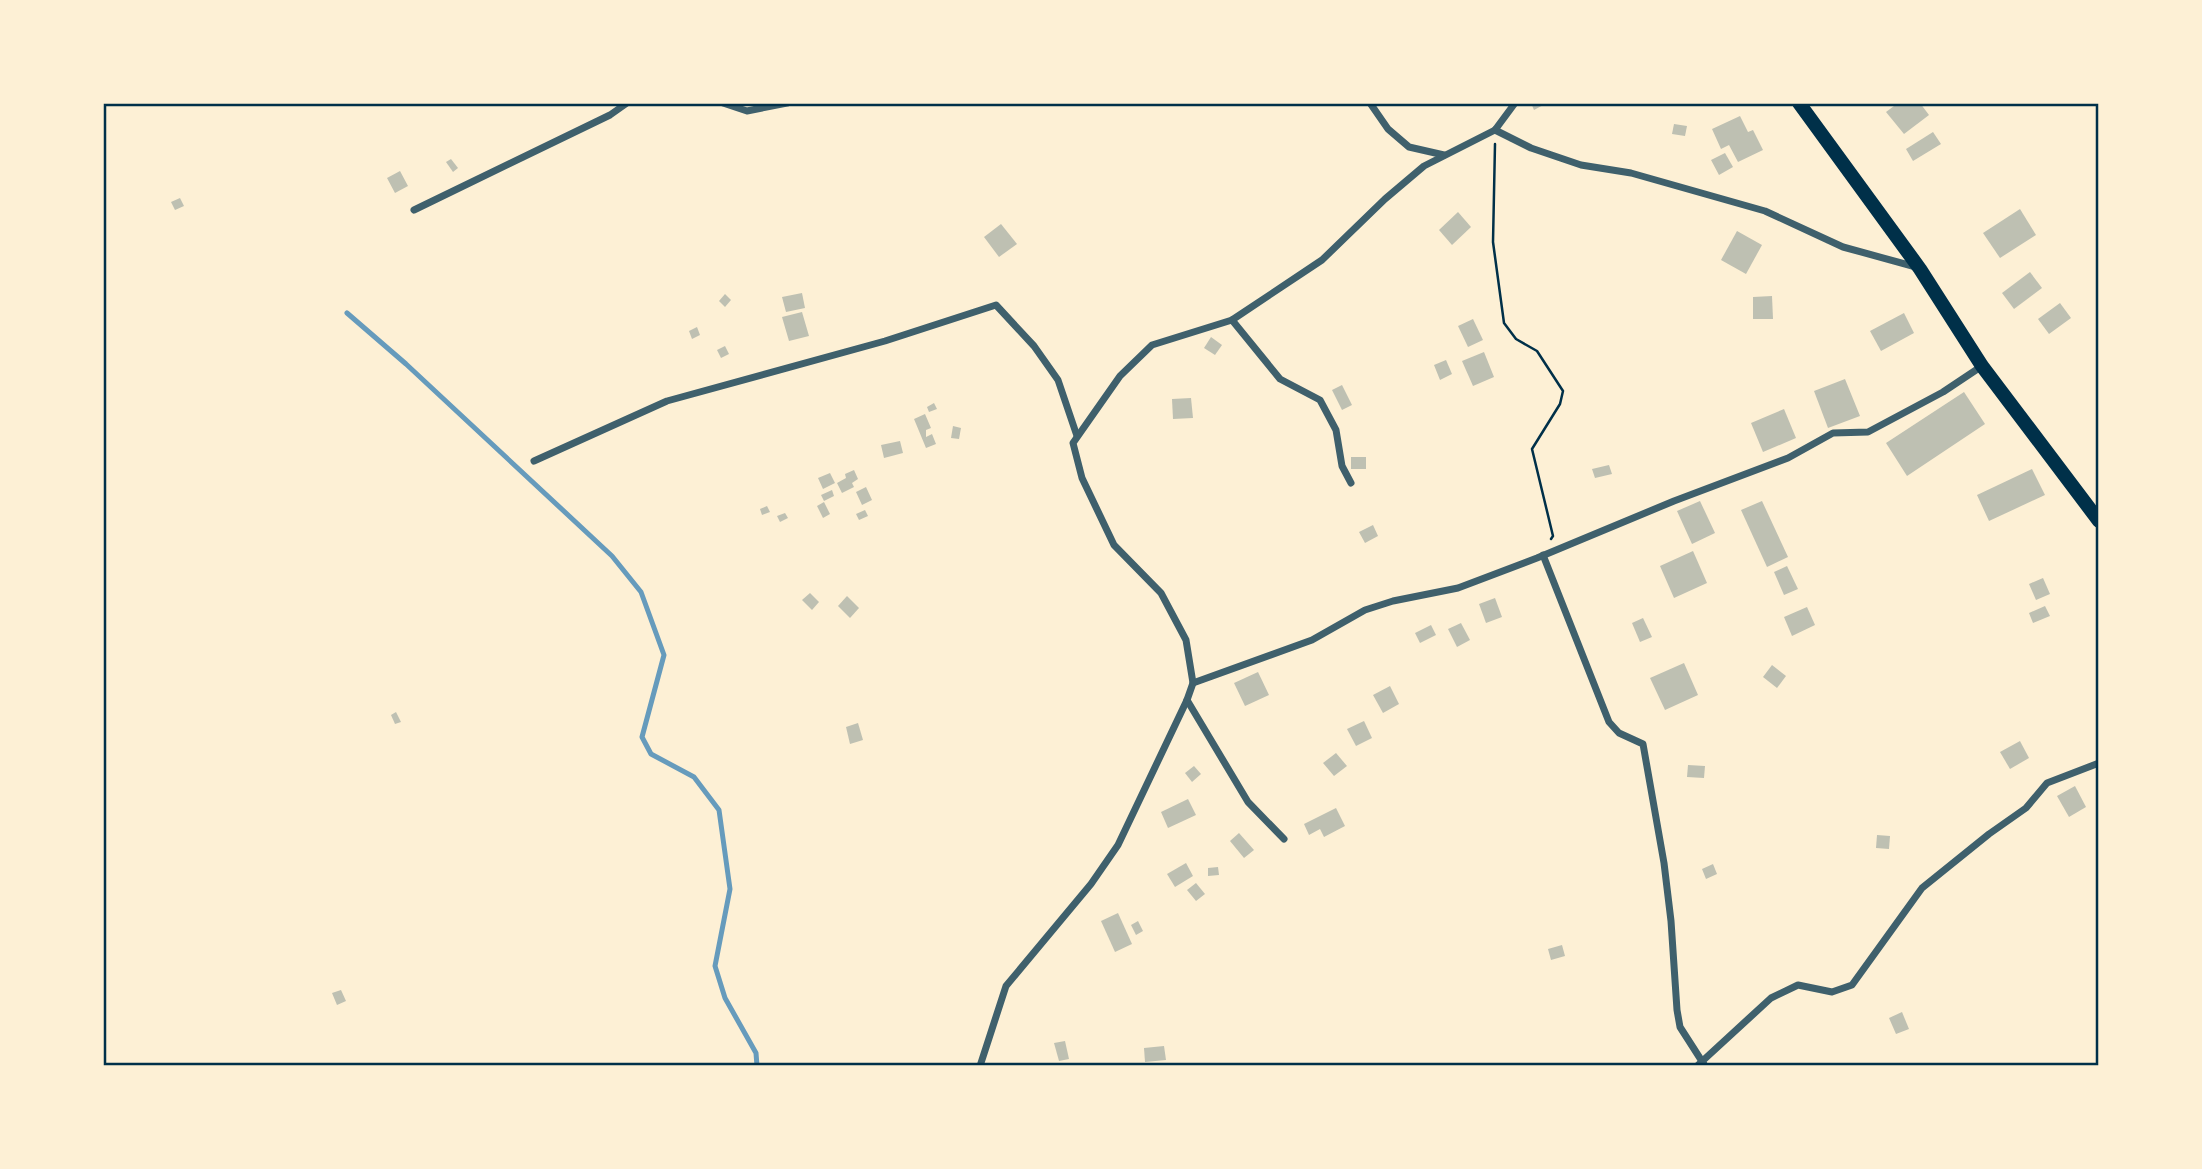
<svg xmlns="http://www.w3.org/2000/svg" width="2202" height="1169" font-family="Inter,sans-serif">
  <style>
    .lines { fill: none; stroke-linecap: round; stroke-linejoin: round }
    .stream { stroke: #669bbc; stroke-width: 5 }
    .building { fill: #bec0b2 }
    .path { stroke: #003049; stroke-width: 2.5 }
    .minor { stroke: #3f606c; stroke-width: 7 }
    .primary { stroke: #003049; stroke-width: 14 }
    .neatline { fill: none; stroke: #003049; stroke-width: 2.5 }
  </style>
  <rect width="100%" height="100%" fill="#fdf0d5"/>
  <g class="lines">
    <path class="stream" d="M347 313 406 364 612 556 641 592 664 655 642 737 651 754 694 777 719 810 730 889 715 966 725 998 756 1053 757 1066"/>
  </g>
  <g class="building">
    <path d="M1531 103H1547L1534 110Z"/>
    <path d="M1898 103H1920L1929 115 1904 134 1886 112Z"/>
    <path d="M1740 116 1748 132 1753 130 1763 150 1738 162 1729 145 1721 149 1712 129Z"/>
    <path d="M1674 124 1687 126 1685 136 1672 134Z"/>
    <path d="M1933 132 1941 144 1913 161 1906 149Z"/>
    <path d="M1725 153 1733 167 1719 175 1711 160Z"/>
    <path d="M451 159 458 168 453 172 446 162Z"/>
    <path d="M400 171 408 186 395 193 387 178Z"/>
    <path d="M180 198 184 206 175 210 171 202Z"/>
    <path d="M2020 209 2036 235 2000 258 1983 233Z"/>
    <path d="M1458 212 1471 227 1452 245 1439 230Z"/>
    <path d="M1001 224 1017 244 999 257 984 237Z"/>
    <path d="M1737 231 1762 245 1746 274 1721 260Z"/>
    <path d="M2030 272 2042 288 2014 309 2002 293Z"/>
    <path d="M802 293 805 308 786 312 782 297Z"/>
    <path d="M725 294 731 300 725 307 719 301Z"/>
    <path d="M1772 296 1773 319H1753V297Z"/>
    <path d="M2060 303 2071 318 2049 334 2038 319Z"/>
    <path d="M802 312 809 336 789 341 782 317Z"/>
    <path d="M1904 313 1914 333 1881 351 1870 331Z"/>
    <path d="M1473 319 1483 340 1468 347 1458 326Z"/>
    <path d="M697 327 700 335 692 339 689 331Z"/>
    <path d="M1211 337 1222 345 1215 355 1204 348Z"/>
    <path d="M725 346 729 354 721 358 717 350Z"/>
    <path d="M1484 352 1494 377 1473 386 1462 361Z"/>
    <path d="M1446 360 1452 374 1440 380 1434 365Z"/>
    <path d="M1845 379 1860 416 1828 428 1814 391Z"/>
    <path d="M1342 385 1352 405 1342 410 1332 390Z"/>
    <path d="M1964 392 1985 424 1907 476 1886 443Z"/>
    <path d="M1191 398 1193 418 1173 419 1172 399Z"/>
    <path d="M934 403 937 409 929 412 927 407Z"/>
    <path d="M1784 409 1796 438 1763 452 1751 423Z"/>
    <path d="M925 414 931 428 926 430V437L932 434 936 444 926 448 914 419Z"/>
    <path d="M953 426 961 428 959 439 951 438Z"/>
    <path d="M900 441 903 453 884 458 881 445Z"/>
    <rect x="1351" y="457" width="15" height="12"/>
    <path d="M1609 465 1612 474 1595 478 1592 469Z"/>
    <path d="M2032 469 2045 495 1989 521 1977 495Z"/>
    <path d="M854 470 858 479 852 483 854 487 842 493 837 483 846 478 845 474Z"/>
    <path d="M830 473 835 483 823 489 818 478Z"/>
    <path d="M866 487 872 500 862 505 856 492Z"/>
    <path d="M832 490 834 496 824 501 821 495Z"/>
    <path d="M1700 501 1715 533 1692 544 1677 511Z"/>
    <path d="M1762 501 1788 557 1767 567 1741 510Z"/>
    <path d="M824 502 830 514 823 518 817 506Z"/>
    <path d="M767 506 770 512 762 515 760 509Z"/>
    <path d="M865 510 868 516 859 520 856 514Z"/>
    <path d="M785 513 788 518 780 522 777 516Z"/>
    <path d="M1373 525 1378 536 1365 543 1359 532Z"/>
    <path d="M1693 551 1707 583 1674 598 1660 566Z"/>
    <path d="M1787 566 1798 589 1784 595 1774 572Z"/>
    <path d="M2043 578 2050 594 2036 600 2029 584Z"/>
    <path d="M810 593 819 602 812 610 802 600Z"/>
    <path d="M847 596 859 608 850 618 838 606Z"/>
    <path d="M1495 598 1502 617 1486 623 1479 604Z"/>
    <path d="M2045 606 2050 616 2033 623 2029 613Z"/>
    <path d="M1807 607 1815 625 1792 636 1784 617Z"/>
    <path d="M1643 618 1652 637 1640 642 1632 623Z"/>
    <path d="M1461 623 1470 640 1457 647 1448 629Z"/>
    <path d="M1431 625 1436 635 1420 643 1415 633Z"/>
    <path d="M1684 663 1698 695 1665 710 1650 678Z"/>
    <path d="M1772 665 1786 676 1777 688 1763 677Z"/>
    <path d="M1258 672 1269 695 1245 706 1234 683Z"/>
    <path d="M1390 686 1399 704 1383 713 1373 695Z"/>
    <path d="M396 712 401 722 395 724 391 715Z"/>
    <path d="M1364 721 1372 738 1356 746 1347 729Z"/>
    <path d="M858 723 863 740 850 744 846 727Z"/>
    <path d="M2020 741 2029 758 2010 769 2000 752Z"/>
    <path d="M1336 753 1347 766 1334 776 1323 763Z"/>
    <path d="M1688 765 1705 766 1704 778 1687 777Z"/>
    <path d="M1194 766 1201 774 1192 782 1185 773Z"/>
    <path d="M2075 786 2086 807 2069 817 2057 796Z"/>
    <path d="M1188 799 1196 815 1168 828 1161 812Z"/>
    <path d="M1336 808 1345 826 1324 837 1320 829 1309 835 1304 824Z"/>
    <path d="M1239 833 1254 850 1244 858 1230 841Z"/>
    <path d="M1877 835 1890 836 1889 849 1876 848Z"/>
    <path d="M1186 863 1193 876 1175 887 1167 874Z"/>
    <path d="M1713 864 1717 874 1706 879 1702 869Z"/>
    <path d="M1218 867 1219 875 1208 876V868Z"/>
    <path d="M1196 883 1205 894 1196 901 1187 890Z"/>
    <path d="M1118 913 1132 944 1115 952 1101 921Z"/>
    <path d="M1138 921 1143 931 1136 935 1131 925Z"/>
    <path d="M1562 945 1565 956 1551 960 1548 949Z"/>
    <path d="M341 990 346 1001 337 1005 332 993Z"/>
    <path d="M1902 1012 1909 1029 1896 1034 1889 1018Z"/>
    <path d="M1065 1041 1069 1059 1059 1061 1054 1043Z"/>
    <path d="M1164 1046 1166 1060 1145 1062 1144 1048Z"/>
  </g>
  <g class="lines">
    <path class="path" d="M1495 144 1493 242 1504 323 1516 339 1537 351 1563 391 1560 404 1532 449 1553 536 1551 539"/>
    <g class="minor">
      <path d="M723 103 747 111 787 103"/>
      <path d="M1370 103 1388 129 1409 147 1444 155"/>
      <path d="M1495 130 1531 148 1581 165 1631 173 1765 211 1843 247 1916 267"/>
      <path d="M414 210 610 115 627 103"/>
      <path d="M1232 320 1280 379 1320 400 1336 430 1342 466 1351 483"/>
      <path d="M534 461 667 401 885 341 996 305 1034 346 1058 380 1077 436"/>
      <path d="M1543 555 1609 722 1619 733 1643 744 1664 863 1671 921 1677 1010 1680 1027 1705 1066"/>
      <path d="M1193 683 1312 640 1365 610 1393 601 1458 588 1537 558 1674 501 1788 458 1833 433 1868 432 1943 392 1982 366"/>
      <path d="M1187 700 1248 802 1284 839"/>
      <path d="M980 1066 1006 986 1091 884 1118 845 1187 700 1193 683 1186 640 1161 593 1114 545 1082 478 1073 443 1120 376 1152 345 1232 320 1322 260 1385 199 1424 166 1495 130 1515 103"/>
      <path d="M1697 1066 1771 998 1798 985 1832 992 1852 985 1922 888 1989 834 2026 808 2047 783 2099 763"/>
    </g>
    <path class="primary" d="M1799 103 1920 269 1982 366 2099 521"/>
  </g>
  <rect width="2202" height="1169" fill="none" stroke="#fdf0d5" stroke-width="210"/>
  <rect x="105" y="105" width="1992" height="959" class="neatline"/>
</svg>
